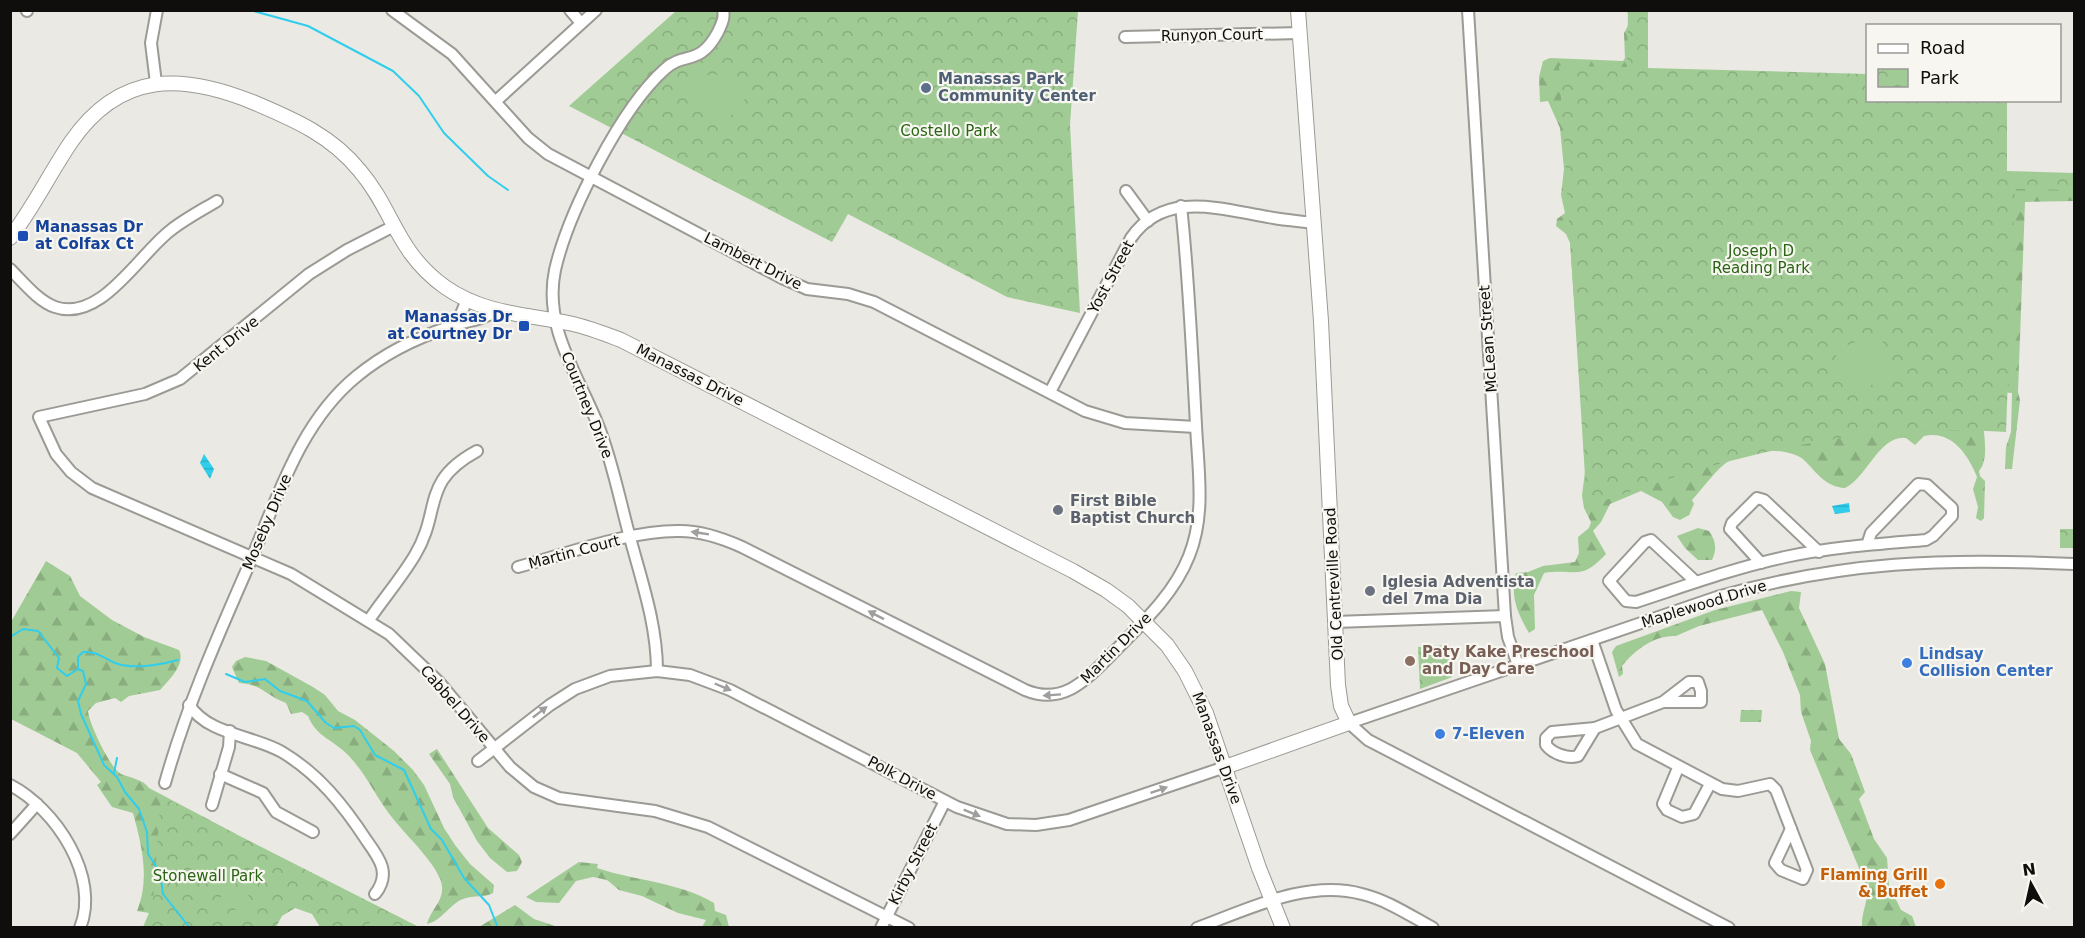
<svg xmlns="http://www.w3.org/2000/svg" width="2085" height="938" font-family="'DejaVu Sans',sans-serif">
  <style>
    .forest { fill: url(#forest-firs) }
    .park { fill: url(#park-crowns) }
    .pitch { fill: #a0cb94 }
    .water { fill: url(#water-rules) }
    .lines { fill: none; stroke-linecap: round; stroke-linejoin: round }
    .stream { stroke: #30ceec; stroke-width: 2 }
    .minor-casing { stroke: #9b9a94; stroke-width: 14 }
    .major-casing { stroke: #9b9a94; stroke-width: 16 }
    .minor { stroke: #fff; stroke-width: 10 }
    .major { stroke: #fff; stroke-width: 14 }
    .oneway { fill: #9f9f9e }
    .service-dot { fill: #5c6f8a; stroke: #f7f6f0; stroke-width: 2 }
    .transit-dot { fill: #1a4fb4; stroke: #f7f6f0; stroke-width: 2 }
    .worship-dot { fill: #6b7280; stroke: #f7f6f0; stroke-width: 2 }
    .education-dot { fill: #8d6e63; stroke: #f7f6f0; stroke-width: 2 }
    .shop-dot { fill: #3f7fe0; stroke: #f7f6f0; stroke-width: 2 }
    .food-dot { fill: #e8710a; stroke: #f7f6f0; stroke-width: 2 }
    .labels { text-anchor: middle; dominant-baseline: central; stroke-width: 4.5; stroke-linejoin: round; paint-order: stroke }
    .street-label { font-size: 15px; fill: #0f0e0c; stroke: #f7f6f0 }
    .service-label { font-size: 15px; font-weight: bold; fill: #4e5e75; stroke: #f7f6f0; text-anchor: start }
    .park-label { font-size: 15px; fill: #296413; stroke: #f7f6f0 }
    .transit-label { font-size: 15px; font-weight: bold; fill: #164399; stroke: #f7f6f0; text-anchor: start }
    .worship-label { font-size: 15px; font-weight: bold; fill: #5b616d; stroke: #f7f6f0; text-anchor: start }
    .education-label { font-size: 15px; font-weight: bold; fill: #785e54; stroke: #f7f6f0; text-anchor: start }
    .shop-label { font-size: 15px; font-weight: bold; fill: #366cbe; stroke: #f7f6f0; text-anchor: start }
    .food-label { font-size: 15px; font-weight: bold; fill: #c56008; stroke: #f7f6f0; text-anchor: end }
  </style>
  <defs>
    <pattern id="forest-firs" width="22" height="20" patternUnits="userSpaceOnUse" patternTransform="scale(1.5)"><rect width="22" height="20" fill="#a0cb94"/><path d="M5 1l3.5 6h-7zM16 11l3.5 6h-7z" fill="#89ad7e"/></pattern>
    <pattern id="park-crowns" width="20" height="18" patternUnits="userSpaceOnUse" patternTransform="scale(1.5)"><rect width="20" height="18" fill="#a0cb94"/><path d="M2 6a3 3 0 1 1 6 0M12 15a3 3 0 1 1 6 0" fill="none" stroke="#89ad7e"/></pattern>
    <pattern id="water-rules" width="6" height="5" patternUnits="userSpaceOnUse" patternTransform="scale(1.5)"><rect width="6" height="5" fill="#30ceec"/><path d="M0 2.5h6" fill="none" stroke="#29b0c9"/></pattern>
  </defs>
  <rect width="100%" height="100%" fill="#eae9e3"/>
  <g class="forest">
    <path d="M1627 11H1641L1637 61 1983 422C1984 436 1989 460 1979 471L1980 476 1985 481 1984 518 1981 521 1976 518 1978 507 1973 489 1977 477C1968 454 1951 430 1924 436L1915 445 1906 438C1879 435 1867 478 1845 488 1826 487 1817 473 1805 461 1790 446 1747 449 1730 460 1716 469 1703 488 1692 500L1694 504 1689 515 1680 520 1673 517 1662 502 1641 491 1610 504 1601 522 1593 531 1606 554C1580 582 1576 568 1544 573L1534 595 1535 629 1529 633C1517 612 1510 597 1516 573L1528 572 1543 566 1575 562 1579 553 1578 537 1589 528 1591 522 1584 508 1582 496 1586 463 1570 243 1566 234 1556 226 1557 219 1565 213 1561 195 1564 169 1560 128 1548 101 1540 102 1539 77 1543 61 1550 58 1623 61 1625 58 1624 33 1630 22Z"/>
    <path d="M2074 183V201L2025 202 2018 392 2020 400 2012 469H2005L2006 447 2011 432 2012 393 2001 392 1986 186Z"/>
    <path d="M1698 528 1709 531C1716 541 1717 549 1712 560H1698L1685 548 1677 536Z"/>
    <path d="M46 561 70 576 80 596 112 620 144 637 179 650C186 664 169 680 160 690L129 696 121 702 115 698 96 703 88 711C89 723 110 768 121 774 130 778 143 779 149 788L236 834 222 927H143L149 913 137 911C150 879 142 846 133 813L112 807 97 785 101 782 77 753 11 719V622Z"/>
    <path d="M1791 591 1801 592 1799 608 1825 664 1839 739 1851 754 1865 792 1859 799 1874 839 1887 858 1889 885 1901 910 1912 916 1916 927H1862C1861 915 1867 903 1868 890L1810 750 1811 741 1801 712 1800 695 1783 652 1762 610 1699 626 1676 636C1654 635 1635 650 1622 666L1623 674 1619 677 1612 652 1616 646 1715 610Z"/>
    <path d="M245 657 266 661 313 687 325 695 338 711 355 720 394 751 413 770 424 785 444 828 455 845 470 864 494 885 493 893C484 898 475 895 466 898 450 902 444 920 427 924 430 910 444 901 442 886 441 868 405 834 394 820 378 801 367 775 349 756 334 740 316 737 308 716L302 712 291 714 286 703C266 696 262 684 239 683L232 667 236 661Z"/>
    <path d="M437 749 488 828 519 855 522 862 517 871 507 872 490 858 477 841 453 797 450 784 429 754Z"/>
    <path d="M579 862 598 864 597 868C636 881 679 882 714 903L715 911 726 915 729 927H702L706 920 678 913 642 896 619 890 607 880 593 877 576 881 559 903 536 902 526 897Z"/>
    <path d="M515 905 534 919 558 927H479Z"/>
  </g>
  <g class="park">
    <path d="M676 11H1078L1070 125 1080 313 1007 297 848 214 832 242 569 106Z"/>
    <path d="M1628 11H1648V68L1867 74 1868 100 2007 101V171L2074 173V190L2015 189 2006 432C1854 422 1727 456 1587 507L1559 66 1627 67Z"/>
    <rect x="2060" y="529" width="14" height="19"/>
    <path d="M1450 645 1452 677 1420 689 1418 647Z"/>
    <path d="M1741 710H1762L1761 722H1740Z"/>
    <path d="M161 796 419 927H320L312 914 295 908 282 916 276 927 146 928 152 914Z"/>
  </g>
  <g class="pitch">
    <path d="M714 74 734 79 750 92 735 112 717 125 711 124 696 105 688 84 700 77Z"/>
    <path d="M1879 332 1896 375 1851 393 1834 351Z"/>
    <path d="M235 869 241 881 215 894 209 882Z"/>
    <path d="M243 885 249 897 223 910 217 899Z"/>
    <path d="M252 901 258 913 231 927 225 915Z"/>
    <path d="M385 913 395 927H363Z"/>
  </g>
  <g class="water">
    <path d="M204 454 214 469 210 479 200 463Z"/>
    <path d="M1849 503 1850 512 1835 514 1832 506Z"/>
  </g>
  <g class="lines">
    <g class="stream">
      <path d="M250 10 308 26 393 71 419 96 444 133 488 176 508 190"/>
      <path d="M10 637 23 629 38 631 59 658 57 668 67 676 78 669V657L83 652C97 651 103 658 115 663 134 670 159 665 178 660"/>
      <path d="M78 669 83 671 86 684 78 701 81 714 104 765 117 777 125 792 139 809 147 832 148 854 160 872 163 894 190 928"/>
      <path d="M226 674 245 682 265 679 280 691 307 701 326 723 334 728 354 726 360 730 375 755 404 770 431 829 442 840 464 878 489 905 498 928"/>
      <path d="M114 773 117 758"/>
    </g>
    <g class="minor-casing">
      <g id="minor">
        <path d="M392 10 452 54 528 138 548 154 782 278 807 289 848 294 874 302 1085 411 1125 423 1196 427"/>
        <path d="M570 10 581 23"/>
        <path d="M1468 10 1505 616 1508 637 1518 665"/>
        <path d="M27 11V10"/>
        <path d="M1125 37 1299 33"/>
        <path d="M156 83 151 43 157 10"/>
        <path d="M496 101 596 10"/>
        <path d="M1126 191 1148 221"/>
        <path d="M392 227 347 250 309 274 180 379 145 394 39 417 56 454 71 472 92 488 291 574 389 634 439 682 510 767 534 787 559 798 655 811 708 827 909 928"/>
        <path d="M10 269C23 282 38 301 55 307 101 323 139 254 171 230 185 219 202 210 217 201"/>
        <path d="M452 326 458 321 467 300"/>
        <path d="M1050 392 1131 238C1164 190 1220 209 1268 217 1283 220 1298 221 1314 223"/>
        <path d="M1761 563 1730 529 1732 523 1757 498 1764 500 1819 552"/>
        <path d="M518 567C566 554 631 530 680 531 702 531 722 538 742 547L1025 690C1061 705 1083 683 1107 659 1137 628 1173 597 1189 556 1206 514 1198 469 1196 425 1192 352 1189 279 1181 206"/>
        <path d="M1696 582 1651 540 1645 542 1609 581 1626 601 1636 602C1685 586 1734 568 1785 557 1831 547 1879 544 1926 540L1933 536 1952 516V508L1927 485 1918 484 1871 533 1867 545"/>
        <path d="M369 620C384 598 402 577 415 555 442 510 420 482 477 451"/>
        <path d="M1335 622 1505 616"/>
        <path d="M1592 640 1616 710 1637 744 1722 789 1738 791 1770 784 1776 790 1791 829"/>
        <path d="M657 671C657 624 641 579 629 534 619 497 612 460 598 425 578 375 543 327 555 270 568 213 621 108 665 69 685 51 699 67 718 32 721 25 725 19 723 10"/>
        <path d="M189 705C209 735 252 735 282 752 319 774 344 806 367 841 380 859 391 874 375 894"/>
        <path d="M1595 728 1663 702 1689 682H1698L1701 691V702H1663"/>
        <path d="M1595 728 1578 756C1568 759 1553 754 1546 745V738L1552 732Z"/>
        <path d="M478 761 550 705 575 689 610 676 657 671 690 675 730 690 957 807 1007 824 1036 825 1069 820 1225 767"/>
        <path d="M1678 768 1663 804 1667 810 1682 817 1694 814 1710 784"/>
        <path d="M220 774 263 793 276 812 313 832"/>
        <path d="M165 783C186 708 217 638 248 567 277 500 299 423 357 376 385 353 416 338 449 327 465 321 481 321 496 311"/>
        <path d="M10 785C55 808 101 877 80 928"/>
        <path d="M212 805 229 747 230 731"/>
        <path d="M1791 829 1807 870 1803 879 1781 870 1775 863Z"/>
        <path d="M10 834 37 804"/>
        <path d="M881 928 945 801"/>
        <path d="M1197 928C1249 909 1307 879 1362 894 1387 900 1411 916 1433 928"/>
        <path d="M1729 928 1368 740 1349 723 1717 597C1843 561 1945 558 2074 564"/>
      </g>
    </g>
    <g class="major-casing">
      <g id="major">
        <path d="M10 238C33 208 50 173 71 142 120 71 182 73 255 103 295 120 332 136 360 171 394 211 396 252 445 287 485 315 528 314 573 324 590 328 605 334 621 340L1073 571 1106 590 1128 606 1167 645 1185 671 1206 713 1259 868 1283 928"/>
        <path d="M1225 767 1349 723 1341 706 1338 685 1321 321 1298 10"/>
      </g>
    </g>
    <use href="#minor" class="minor"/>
    <use href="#major" class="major"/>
  </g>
  <defs><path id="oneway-solid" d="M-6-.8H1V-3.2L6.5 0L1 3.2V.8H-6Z" transform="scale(1.5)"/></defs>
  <g class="oneway">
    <use href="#oneway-solid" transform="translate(700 533) rotate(-171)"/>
    <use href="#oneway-solid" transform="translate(876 615) rotate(-153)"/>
    <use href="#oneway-solid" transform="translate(723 687) rotate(23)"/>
    <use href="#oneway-solid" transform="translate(1052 695) rotate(176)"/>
    <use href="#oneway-solid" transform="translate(540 712) rotate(-38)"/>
    <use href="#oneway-solid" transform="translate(1159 790) rotate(-19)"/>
    <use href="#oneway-solid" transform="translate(972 813) rotate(22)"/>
  </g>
  <circle class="service-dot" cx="926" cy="88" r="6"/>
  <g class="transit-dot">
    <rect x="17" y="230" width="12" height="12" rx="3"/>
    <rect x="518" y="320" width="12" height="12" rx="3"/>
  </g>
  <g class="worship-dot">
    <circle cx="1058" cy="510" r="6"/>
    <circle cx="1370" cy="591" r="6"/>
  </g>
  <circle class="education-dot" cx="1410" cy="661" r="6"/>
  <g class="shop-dot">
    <circle cx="1907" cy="663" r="6"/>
    <circle cx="1440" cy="734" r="6"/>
  </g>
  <circle class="food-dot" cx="1940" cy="884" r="6"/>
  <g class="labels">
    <g class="street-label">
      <text transform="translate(1212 35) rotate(-1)">Runyon Court</text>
      <text transform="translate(753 261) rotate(27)">Lambert Drive</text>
      <text transform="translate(1111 277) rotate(-62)">Yost Street</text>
      <text transform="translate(1488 339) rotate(-94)">McLean Street</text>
      <text transform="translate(226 344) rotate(-39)">Kent Drive</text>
      <text transform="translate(690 375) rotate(27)">Manassas Drive</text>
      <text transform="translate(587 405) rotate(68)">Courtney Drive</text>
      <text transform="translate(267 522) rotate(-67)">Moseby Drive</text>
      <text transform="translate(574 552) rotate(-15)">Martin Court</text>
      <text transform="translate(1334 584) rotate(-93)">Old Centreville Road</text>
      <text transform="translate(1704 604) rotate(-17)">Maplewood Drive</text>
      <text transform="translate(1116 648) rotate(-45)">Martin Drive</text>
      <text transform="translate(455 704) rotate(49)">Cabbel Drive</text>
      <text transform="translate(1217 748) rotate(70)">Manassas Drive</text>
      <text transform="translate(902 778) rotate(28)">Polk Drive</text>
      <text transform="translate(913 864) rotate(-63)">Kirby Street</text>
    </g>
    <g class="service-label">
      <text x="938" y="79">Manassas Park<tspan x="938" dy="17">Community Center</tspan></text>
    </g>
    <g class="park-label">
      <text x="949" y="131">Costello Park</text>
      <text x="1761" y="251">Joseph D<tspan x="1761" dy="17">Reading Park</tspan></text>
      <text x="208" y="876">Stonewall Park</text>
    </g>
    <g class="transit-label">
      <text x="35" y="227">Manassas Dr<tspan x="35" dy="17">at Colfax Ct</tspan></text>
      <text x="512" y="317" text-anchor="end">Manassas Dr<tspan x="512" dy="17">at Courtney Dr</tspan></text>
    </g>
    <g class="worship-label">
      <text x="1070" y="501">First Bible<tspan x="1070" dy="17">Baptist Church</tspan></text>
      <text x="1382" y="582">Iglesia Adventista<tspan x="1382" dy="17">del 7ma Dia</tspan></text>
    </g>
    <g class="education-label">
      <text x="1422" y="652">Paty Kake Preschool<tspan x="1422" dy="17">and Day Care</tspan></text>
    </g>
    <g class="shop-label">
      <text x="1919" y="654">Lindsay<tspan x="1919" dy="17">Collision Center</tspan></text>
      <text x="1452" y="734">7-Eleven</text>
    </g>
    <g class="food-label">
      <text x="1928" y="875">Flaming Grill<tspan x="1928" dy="17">&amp; Buffet</tspan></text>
    </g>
  </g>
  <rect width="2085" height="938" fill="none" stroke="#0f0e0c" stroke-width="24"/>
  <rect x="1866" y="24" width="195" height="78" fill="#f7f6f0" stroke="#9a9995" stroke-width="1.5"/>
  <rect x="1878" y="44" width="30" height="9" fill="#ffffff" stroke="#9a9995" stroke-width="1.5"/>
  <text x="1920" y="54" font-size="18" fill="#0f0e0c">Road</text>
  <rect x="1878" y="69" width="30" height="18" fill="url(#park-crowns)" stroke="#9a9995" stroke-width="1.5"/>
  <text x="1920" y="84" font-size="18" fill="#0f0e0c">Park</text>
  <g transform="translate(2031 884) rotate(352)" stroke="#f7f6f0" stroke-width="4.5" paint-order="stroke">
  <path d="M0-4.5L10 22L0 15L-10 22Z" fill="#0f0e0c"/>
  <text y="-9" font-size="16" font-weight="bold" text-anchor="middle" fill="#0f0e0c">N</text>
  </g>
</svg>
